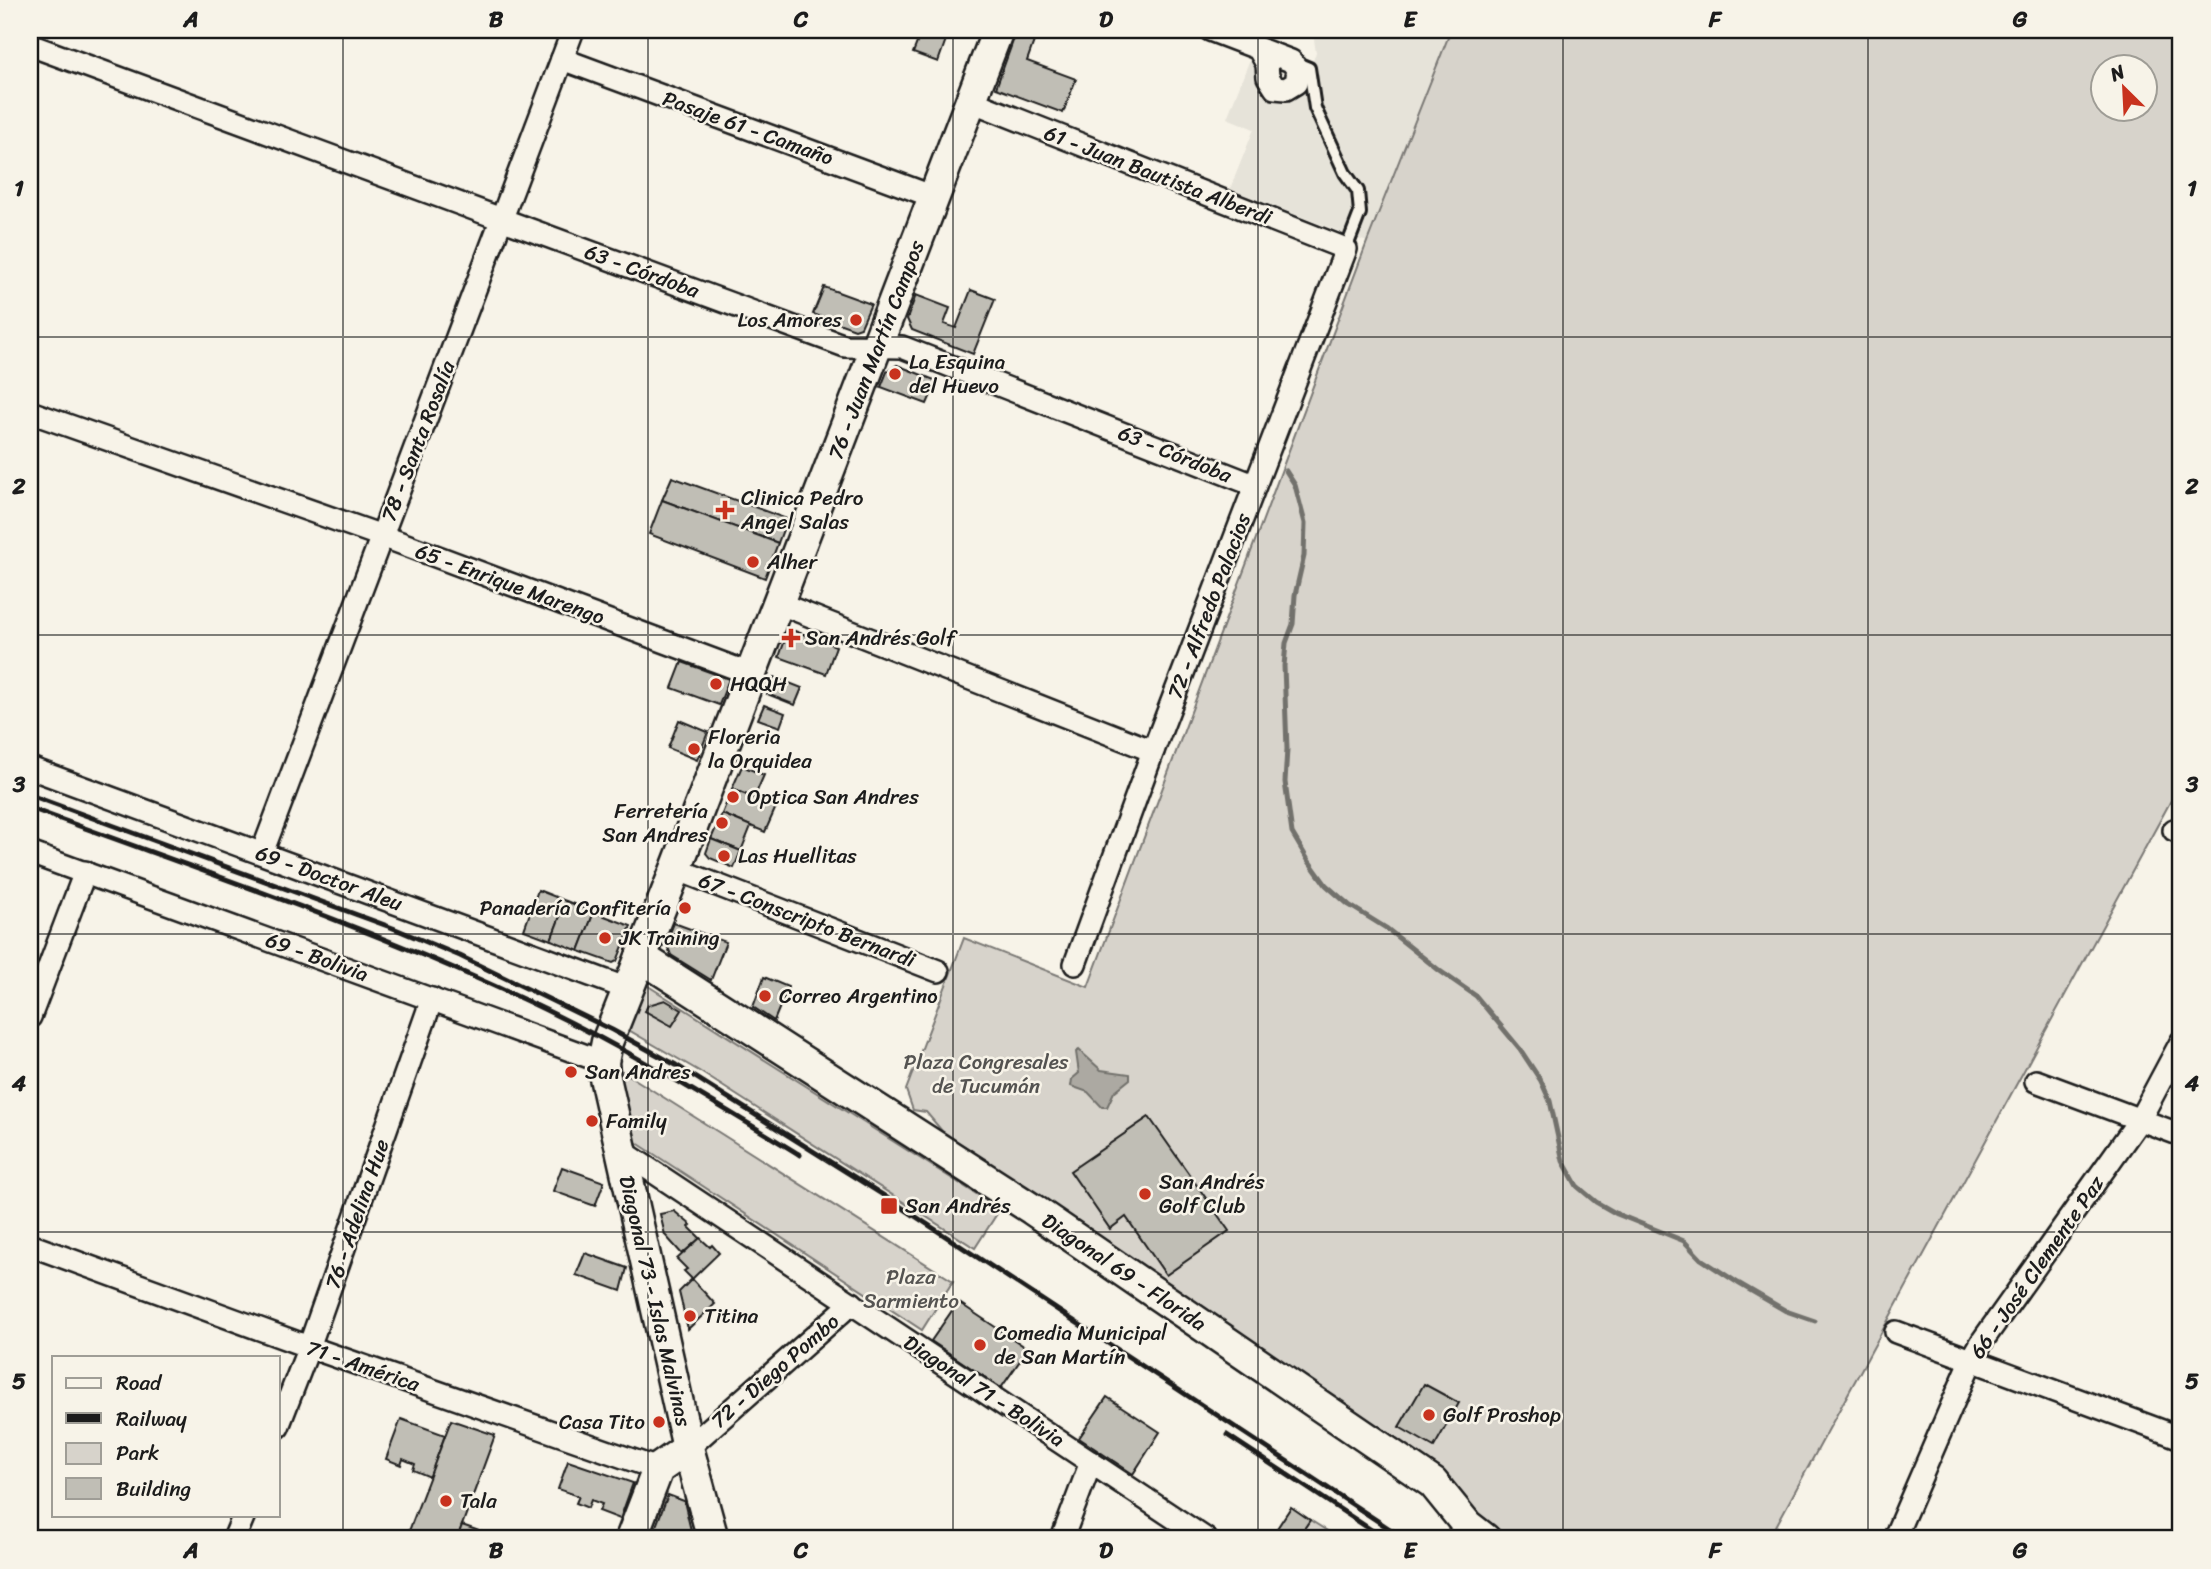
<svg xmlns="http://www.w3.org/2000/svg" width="2211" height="1569" font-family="Sriracha,sans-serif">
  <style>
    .built { fill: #e6e3d9 }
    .green { fill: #d7d3cb; stroke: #7a7874; stroke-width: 2; fill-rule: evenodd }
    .water { fill: #aca9a2; stroke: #72716c; stroke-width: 2 }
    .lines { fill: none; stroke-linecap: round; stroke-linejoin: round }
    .stream { stroke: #72716c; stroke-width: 5 }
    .building { fill: #c0beb5; stroke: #1c1c1c; stroke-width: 2 }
    .lane-casing { stroke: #1c1c1c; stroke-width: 16 }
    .street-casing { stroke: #1c1c1c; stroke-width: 26 }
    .secondary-casing { stroke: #1c1c1c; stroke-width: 35 }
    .lane { stroke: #f7f3e8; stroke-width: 10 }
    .street { stroke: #f7f3e8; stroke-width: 21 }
    .secondary { stroke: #f7f3e8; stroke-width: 30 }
    .rail { stroke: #1c1c1c; stroke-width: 5 }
    .grid { fill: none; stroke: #1c1c1c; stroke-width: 2; stroke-opacity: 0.55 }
    .poi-dot { fill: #c8321e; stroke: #f7f3e8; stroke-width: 2.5 }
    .labels { text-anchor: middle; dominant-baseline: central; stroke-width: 5; stroke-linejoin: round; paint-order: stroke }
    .street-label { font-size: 21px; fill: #1c1c1c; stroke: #f7f3e8 }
    .poi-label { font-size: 21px; fill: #1c1c1c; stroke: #f7f3e8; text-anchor: start }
    .park-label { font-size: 21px; fill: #545351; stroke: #f7f3e8 }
    .neatline { fill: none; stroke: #1c1c1c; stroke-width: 2.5 }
    .grid-label { font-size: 23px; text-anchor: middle; font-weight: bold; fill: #1c1c1c }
  </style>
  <rect width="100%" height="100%" fill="#f7f3e8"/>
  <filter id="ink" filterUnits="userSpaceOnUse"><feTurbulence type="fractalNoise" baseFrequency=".0143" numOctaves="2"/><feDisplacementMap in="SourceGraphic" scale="14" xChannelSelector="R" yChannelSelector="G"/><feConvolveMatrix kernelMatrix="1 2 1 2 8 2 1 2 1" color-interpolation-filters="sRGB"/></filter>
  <g filter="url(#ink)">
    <g class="built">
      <path d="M1246 30H1279L1272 36 1261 39 1245 32Z"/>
      <path d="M1307 30H1451L1367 242 1230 189 1254 129 1227 118 1250 59 1255 61 1259 76 1305 81 1316 53 1314 39Z"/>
    </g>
    <g class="green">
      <path d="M1451 30H2181V782L1769 1539H1513L1490 1524 1437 1478 1023 1185 942 1131 926 1112 913 1110 906 1090 964 938 1088 987 1367 242ZM2102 66H2144V108H2102Z"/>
      <path d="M645 984 1000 1209 975 1248 699 1071 627 1029Z"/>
      <path d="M611 1064 953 1281 922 1330 628 1137Z"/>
      <path d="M1310 1520 1340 1539H1297Z"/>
    </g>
    <path class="water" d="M1079 1050 1101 1070 1130 1074V1079L1114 1092 1107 1107H1102L1088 1092 1071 1086 1072 1079 1079 1073 1076 1052Z"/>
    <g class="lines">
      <path class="stream" d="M1286 471 1295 485 1305 523 1304 556 1295 595 1293 624 1286 643 1284 666 1287 749 1285 782 1292 833 1308 860 1326 885 1349 905 1386 928 1440 971 1476 996 1520 1049 1541 1081 1550 1101 1563 1161 1577 1186 1596 1202 1617 1214 1684 1241 1701 1259 1738 1283 1786 1311 1815 1321"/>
    </g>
    <g class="building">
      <path d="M922 30H935L948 34 938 62 913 53Z"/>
      <path d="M1017 30H1038L1027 61 1076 79 1063 113 996 88Z"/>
      <path d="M824 287 871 304 861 327 855 329 813 314Z"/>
      <path d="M971 290 995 299 973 354 912 330 907 319 916 295 950 308 944 324 956 328Z"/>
      <path d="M897 365 937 381 927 404 881 387 887 372Z"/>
      <path d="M672 477 787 519 778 543 662 500Z"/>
      <path d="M662 500 778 543 765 578 649 534Z"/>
      <path d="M789 629 836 646 826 674 779 657Z"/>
      <path d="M682 662 729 679 719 705 672 688Z"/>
      <path d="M774 677 802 688 795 705 767 694Z"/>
      <path d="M764 705 785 713 780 727 758 719Z"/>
      <path d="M679 720 708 732 697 760 668 748Z"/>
      <path d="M742 766 764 775 754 798 732 789Z"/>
      <path d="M732 789 776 807 765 832 722 814Z"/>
      <path d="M722 814 751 826 741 851 711 839Z"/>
      <path d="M711 839 741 851 734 868 710 858 706 853Z"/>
      <path d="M538 890 566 901 551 940 524 930Z"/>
      <path d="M566 901 594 912 579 951 551 940Z"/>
      <path d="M594 912 631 926 617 961 613 963 579 951Z"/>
      <path d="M674 923 726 942 711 980 671 955 666 943Z"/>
      <path d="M764 977 788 987 774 1021 753 1007Z"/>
      <path d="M665 1000 682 1010 672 1026 645 1011 648 1005Z"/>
      <path d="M1149 1117 1229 1231 1166 1275 1126 1217 1110 1229 1070 1171Z"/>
      <path d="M562 1167 604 1182 595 1206 553 1191Z"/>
      <path d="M674 1211 691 1225 689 1227 700 1238 682 1254 665 1235 660 1214Z"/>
      <path d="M700 1238 710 1247 712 1245 719 1253 692 1279 684 1271 687 1269 677 1259Z"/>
      <path d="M585 1253 627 1268 621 1291 576 1275Z"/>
      <path d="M692 1279 715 1304 688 1329 679 1292Z"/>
      <path d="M958 1302 1028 1349 1001 1388 931 1341Z"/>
      <path d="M1424 1384 1459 1403 1434 1447 1399 1427Z"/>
      <path d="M1107 1397 1160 1432 1133 1474 1079 1438Z"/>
      <path d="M401 1419 445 1435 430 1477 413 1470 415 1464 403 1459 401 1465 386 1459Z"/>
      <path d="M451 1420 495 1435 457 1539H406Z"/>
      <path d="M568 1461 633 1483 620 1519 599 1511 602 1504 591 1500 588 1508 576 1503 579 1496 558 1489Z"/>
      <path d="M668 1495 684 1501 693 1539H651Z"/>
      <path d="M1291 1507 1310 1520 1297 1539H1270Z"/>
      <path d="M462 1525 502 1539H457Z"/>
    </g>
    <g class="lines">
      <g class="lane-casing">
        <path id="lane" d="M1297 63 1309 68 1315 108 1345 173 1358 191 1360 213 1346 249"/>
      </g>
      <g class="street-casing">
        <g id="street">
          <path d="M1210 30 1291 61 1298 70 1296 83 1286 89 1275 88 1268 77 1267 64 1258 48"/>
          <path d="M30 45 845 346 902 347 1254 485"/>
          <path d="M562 59 934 197"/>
          <path d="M971 101 1346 249 1153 751 1075 964"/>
          <path d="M30 412 382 536 751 674"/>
          <path d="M778 603 1153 751"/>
          <path d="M30 768 628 989"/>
          <path d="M2174 830 2181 832"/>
          <path d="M30 853 603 1062"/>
          <path d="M262 853 573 30"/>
          <path d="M676 869 938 971"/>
          <path d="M30 1017 85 872"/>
          <path d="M2036 1081 2181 1135"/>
          <path d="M622 1151 1206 1539"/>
          <path d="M30 1245 309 1347 658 1469"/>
          <path d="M1896 1332 2181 1438"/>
          <path d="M278 1427 309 1347 432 999"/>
          <path d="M688 1448 852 1303"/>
          <path d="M234 1539 244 1515"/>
          <path d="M1062 1539 1091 1462"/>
          <path d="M1894 1539 1972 1359 1983 1340 2140 1119 2181 1042"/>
        </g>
      </g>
      <g class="secondary-casing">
        <g id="secondary">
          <path d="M641 957 1032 1209 1433 1483 1467 1525 1485 1539"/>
          <path d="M631 1539 658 1469 688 1448"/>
          <path d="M713 1539 688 1448 604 1073 603 1062 607 1042 676 869 998 30"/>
        </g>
      </g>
      <use href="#lane" class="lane"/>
      <use href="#street" class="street"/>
      <use href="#secondary" class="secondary"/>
      <g class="rail">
        <path d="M30 795 393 928 460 956 612 1030 676 1065 883 1195 1405 1539"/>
        <path d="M30 808C192 868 357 922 514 995 613 1040 707 1098 800 1155"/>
        <path d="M1227 1435 1385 1539"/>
      </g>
    </g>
  </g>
  <path class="grid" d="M343 30V1539M648 30V1539M953 30V1539M1258 30V1539M1563 30V1539M1868 30V1539M30 337H2181M30 635H2181M30 934H2181M30 1232H2181"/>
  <g class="poi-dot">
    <circle cx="856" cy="320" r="7"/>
    <circle cx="895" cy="374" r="7"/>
    <path d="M721.5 499.5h7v7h7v7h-7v7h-7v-7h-7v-7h7z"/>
    <circle cx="753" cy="562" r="7"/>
    <path d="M787.5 627.5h7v7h7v7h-7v7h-7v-7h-7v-7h7z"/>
    <circle cx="716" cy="684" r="7"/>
    <circle cx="694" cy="749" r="7"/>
    <circle cx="733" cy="797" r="7"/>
    <circle cx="722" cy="823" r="7"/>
    <circle cx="724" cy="856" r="7"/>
    <circle cx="685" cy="908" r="7"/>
    <circle cx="605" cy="938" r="7"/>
    <circle cx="765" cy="996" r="7"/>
    <circle cx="571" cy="1072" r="7"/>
    <circle cx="592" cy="1121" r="7"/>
    <circle cx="1145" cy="1194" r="7"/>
    <rect x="880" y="1197" width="18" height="18" rx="3.5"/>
    <circle cx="690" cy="1316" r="7"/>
    <circle cx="980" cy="1345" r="7"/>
    <circle cx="1429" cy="1415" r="7"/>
    <circle cx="659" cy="1422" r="7"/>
    <circle cx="446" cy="1501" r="7"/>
  </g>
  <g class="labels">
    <g class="street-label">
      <text transform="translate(748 128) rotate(20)">Pasaje 61 - Camaño</text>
      <text transform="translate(1158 175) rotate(21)">61 - Juan Bautista Alberdi</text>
      <text transform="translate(642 271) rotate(20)">63 - Córdoba</text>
      <text transform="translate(876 350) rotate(-69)">76 - Juan Martín Campos</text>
      <text transform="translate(418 441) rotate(-69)">78 - Santa Rosalía</text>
      <text transform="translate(1175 454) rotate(22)">63 - Córdoba</text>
      <text transform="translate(510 584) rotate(20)">65 - Enrique Marengo</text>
      <text transform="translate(1209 606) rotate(-69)">72 - Alfredo Palacios</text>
      <text transform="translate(329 878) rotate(20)">69 - Doctor Aleu</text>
      <text transform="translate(807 920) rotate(21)">67 - Conscripto Bernardi</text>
      <text transform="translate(317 957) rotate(20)">69 - Bolivia</text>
      <text transform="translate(357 1214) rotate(-71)">76 - Adelina Hue</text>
      <text transform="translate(2037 1267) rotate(-55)">66 - José Clemente Paz</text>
      <text transform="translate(1124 1272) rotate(34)">Diagonal 69 - Florida</text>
      <text transform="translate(655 1301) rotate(77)">Diagonal 73 - Islas Malvinas</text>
      <text transform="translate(363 1366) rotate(19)">71 - América</text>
      <text transform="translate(775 1371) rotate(-41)">72 - Diego Pombo</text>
      <text transform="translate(984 1391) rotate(33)">Diagonal 71 - Bolivia</text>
    </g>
    <g class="poi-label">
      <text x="842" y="320" text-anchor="end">Los Amores</text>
      <text x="909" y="362">La Esquina<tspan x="909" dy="24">del Huevo</tspan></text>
      <text x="741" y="498">Clinica Pedro<tspan x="741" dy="24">Angel Salas</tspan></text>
      <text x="767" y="562">Alher</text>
      <text x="805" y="638">San Andrés Golf</text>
      <text x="730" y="684">HQQH</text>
      <text x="708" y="737">Floreria<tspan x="708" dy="24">la Orquidea</tspan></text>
      <text x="747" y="797">Optica San Andres</text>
      <text x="708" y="811" text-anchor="end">Ferretería<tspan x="708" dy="24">San Andres</tspan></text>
      <text x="738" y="856">Las Huellitas</text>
      <text x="671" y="908" text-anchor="end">Panadería Confitería</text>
      <text x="619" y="938">JK Training</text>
      <text x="779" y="996">Correo Argentino</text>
      <text x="585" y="1072">San Andres</text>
      <text x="606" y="1121">Family</text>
      <text x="1159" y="1182">San Andrés<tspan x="1159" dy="24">Golf Club</tspan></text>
      <text x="905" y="1206">San Andrés</text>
      <text x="704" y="1316">Titina</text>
      <text x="994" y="1333">Comedia Municipal<tspan x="994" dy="24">de San Martín</tspan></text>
      <text x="1443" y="1415">Golf Proshop</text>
      <text x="645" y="1422" text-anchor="end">Casa Tito</text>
      <text x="460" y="1501">Tala</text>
    </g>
    <g class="park-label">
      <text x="986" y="1062">Plaza Congresales<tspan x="986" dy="24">de Tucumán</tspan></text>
      <text x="911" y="1277">Plaza<tspan x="911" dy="24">Sarmiento</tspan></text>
    </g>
  </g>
  <rect width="2211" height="1569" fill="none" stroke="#f7f3e8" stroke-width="77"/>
  <rect x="52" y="1356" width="228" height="161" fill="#f7f3e8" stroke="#9f9d96" stroke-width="2"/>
  <rect x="66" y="1378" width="35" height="10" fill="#f7f3e8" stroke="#9f9d96" stroke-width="2"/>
  <text x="116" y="1390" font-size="21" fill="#1c1c1c">Road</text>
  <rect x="66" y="1413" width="35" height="10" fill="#1c1c1c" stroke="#9f9d96" stroke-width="2"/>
  <text x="116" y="1426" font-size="21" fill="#1c1c1c">Railway</text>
  <rect x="66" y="1443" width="35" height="21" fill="#d7d3cb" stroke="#9f9d96" stroke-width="2"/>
  <text x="116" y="1460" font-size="21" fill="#1c1c1c">Park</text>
  <rect x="66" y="1478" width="35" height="21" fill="#c0beb5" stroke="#9f9d96" stroke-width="2"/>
  <text x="116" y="1496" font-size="21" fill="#1c1c1c">Building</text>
  <g transform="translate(2124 88) rotate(336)"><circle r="33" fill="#f7f3e8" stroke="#9f9d96" stroke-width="2"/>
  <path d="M0-5L12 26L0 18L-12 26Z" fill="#c8321e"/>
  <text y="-10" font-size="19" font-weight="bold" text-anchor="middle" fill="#1c1c1c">N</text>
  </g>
  <rect x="38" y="38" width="2134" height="1492" class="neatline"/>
  <g class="grid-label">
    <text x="191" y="27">A</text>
    <text x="496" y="27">B</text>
    <text x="801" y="27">C</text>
    <text x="1106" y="27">D</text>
    <text x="1410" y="27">E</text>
    <text x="1715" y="27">F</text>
    <text x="2020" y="27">G</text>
    <text x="19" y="196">1</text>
    <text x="2192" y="196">1</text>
    <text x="19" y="494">2</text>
    <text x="2192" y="494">2</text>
    <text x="19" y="792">3</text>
    <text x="2192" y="792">3</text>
    <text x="19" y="1091">4</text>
    <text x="2192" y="1091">4</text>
    <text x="19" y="1389">5</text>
    <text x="2192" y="1389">5</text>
    <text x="191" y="1558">A</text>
    <text x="496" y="1558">B</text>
    <text x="801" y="1558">C</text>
    <text x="1106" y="1558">D</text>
    <text x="1410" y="1558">E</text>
    <text x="1715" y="1558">F</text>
    <text x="2020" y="1558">G</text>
  </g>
</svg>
